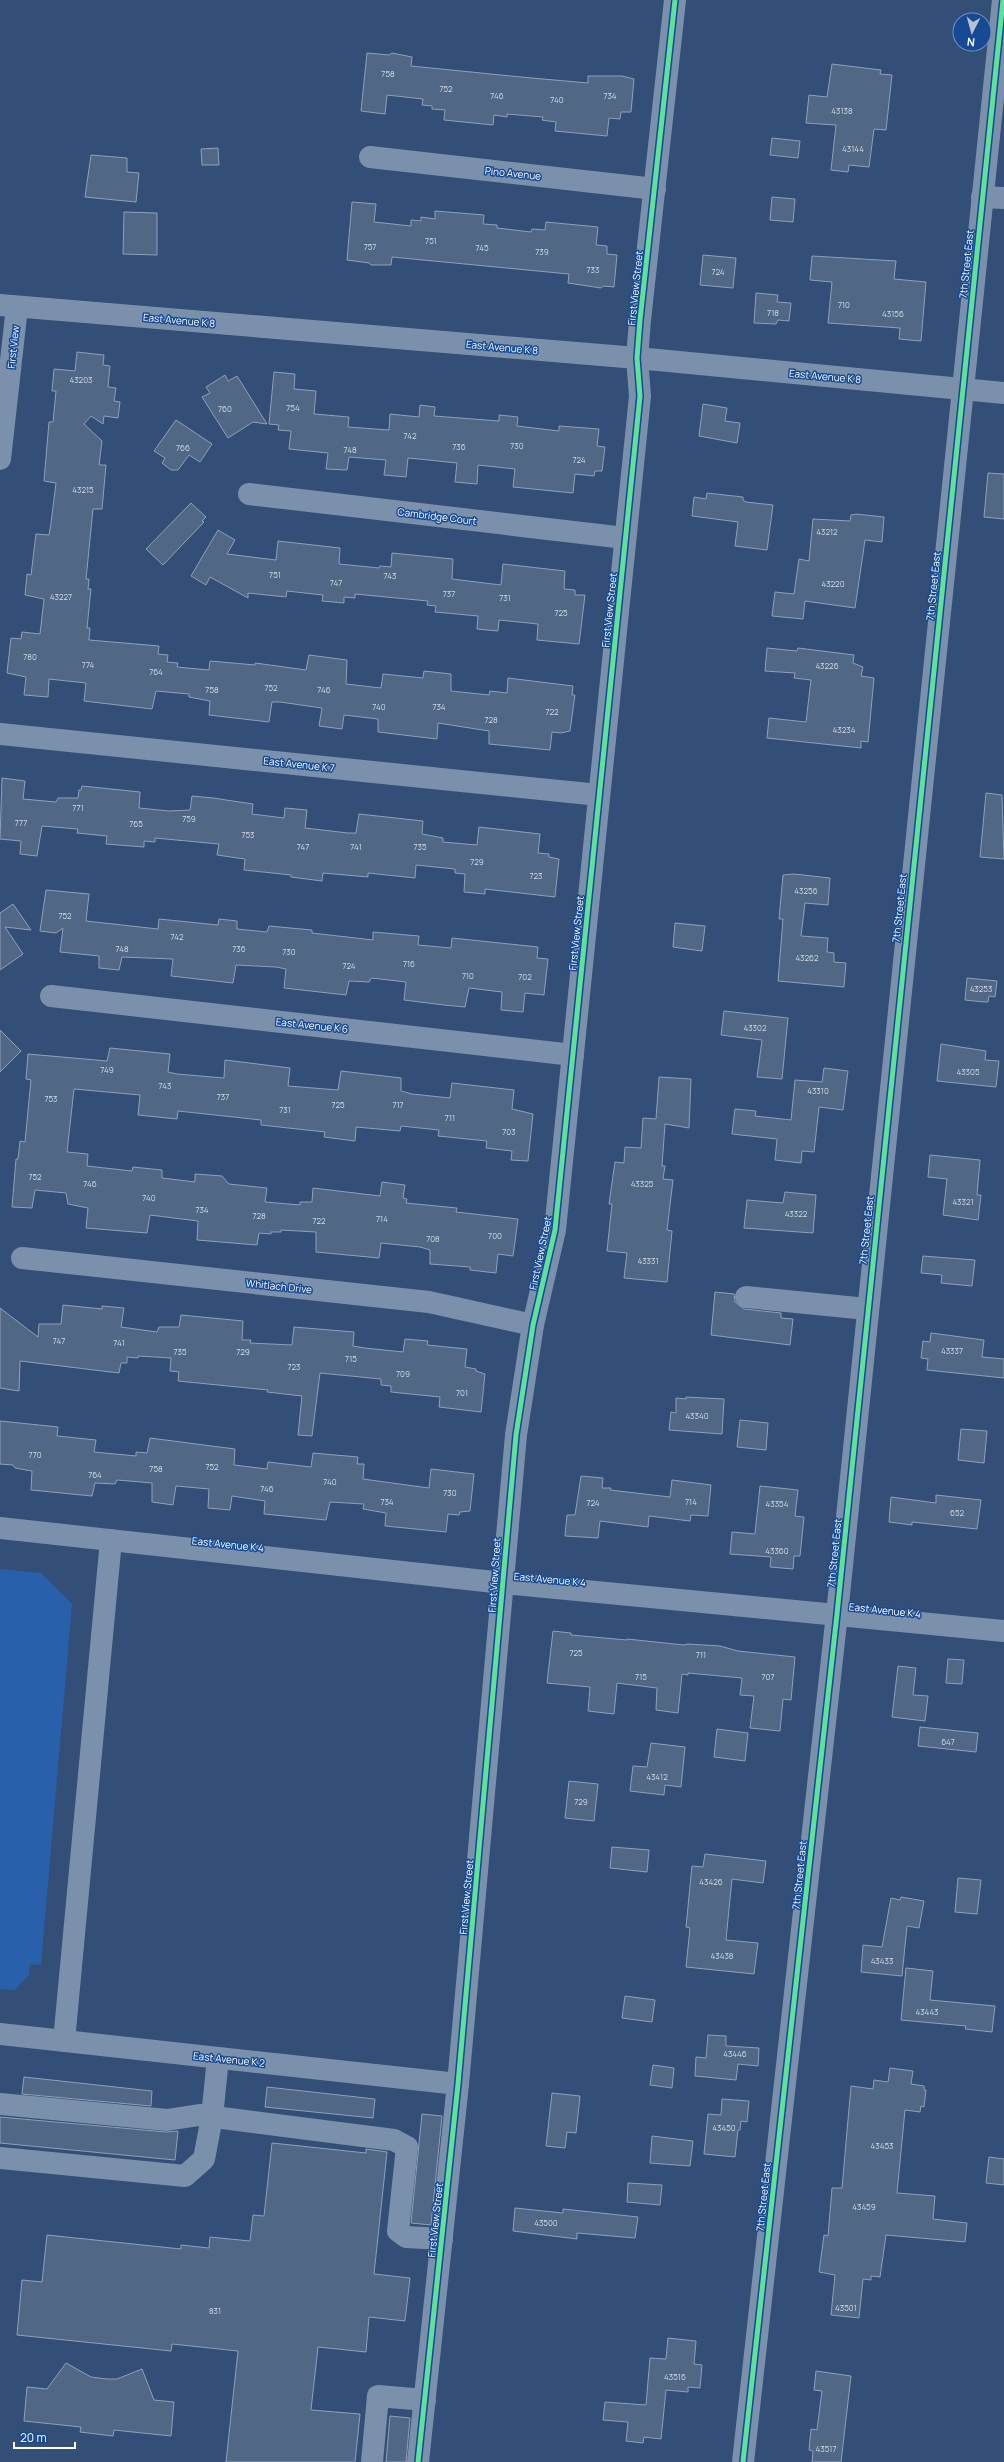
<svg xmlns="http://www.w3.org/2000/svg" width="1004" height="2462" font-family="Manrope,sans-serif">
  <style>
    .green { fill: #2960ab }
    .building { fill: #506786; stroke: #90a0b8 }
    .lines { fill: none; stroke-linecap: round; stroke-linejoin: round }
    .minor { stroke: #7b90aa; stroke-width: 22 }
    .cycleway-casing { stroke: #164a94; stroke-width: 8 }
    .cycleway { stroke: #60e19b; stroke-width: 5 }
    .labels { text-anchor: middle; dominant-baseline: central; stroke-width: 3; stroke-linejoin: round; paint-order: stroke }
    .number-label { font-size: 8px; fill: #d3d9e1 }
    .street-label { font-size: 10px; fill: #fff; stroke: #164a94 }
  </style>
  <rect width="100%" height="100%" fill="#334f77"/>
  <path class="green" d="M0 1569 41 1573 72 1604 41 1965 30 1964 29 1975 15 1990 0 1989Z"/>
  <g class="building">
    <path d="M367 53 389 55 392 53 412 57 411 66 521 77 588 83V76H622L634 79 631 112H621L620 119 609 118 607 136 555 131 556 122 542 120 543 117 507 114V117L494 115 493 125 444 120 445 110 432 109V106L422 105 423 99 387 95 385 114 361 111Z"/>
    <path d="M832 64 881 70 880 74 892 75 886 130 874 129 869 167 849 165 848 172 831 170 836 125 806 123 809 95 827 97Z"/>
    <path d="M772 138 800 141 798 158 770 155Z"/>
    <path d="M218 148 219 165H202L201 149Z"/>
    <path d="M91 155 127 158V172L139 173 136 202 85 197Z"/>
    <path d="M772 197 795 199 793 222 770 220Z"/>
    <path d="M352 202 376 204 374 222 411 226V220L421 221V217L435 219V211L484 215 483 224 497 225V228L531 232 532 229 545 230 546 222 598 227 596 245 607 246V254L617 255 614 287 603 286 601 288 568 283 569 274 392 257 391 265H371L369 263 347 260Z"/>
    <path d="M124 212 157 213V255L123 254Z"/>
    <path d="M703 255 736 258 733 288 700 285Z"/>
    <path d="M812 256 896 261 894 279 926 282 921 341 899 339 900 328 828 323 832 282 810 280Z"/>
    <path d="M756 293 778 295 777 302 791 303 789 321 778 320 776 324 754 323Z"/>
    <path d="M77 352 104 355 103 365 110 366 108 387 116 388 114 401 120 402 118 418 104 416 103 424 91 416 84 424 102 441 99 465H106L102 509H93L86 579H89L88 589H91L87 628H90L89 640 159 646 158 654 168 655 167 662 178 663 177 667 209 670 210 661 255 665V663L306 670 309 655 347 660 346 684 381 688 383 674 423 678 424 671 451 674V691L489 695 490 691 507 693 508 678 573 686 572 695H575L570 731 561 733 552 732 550 750 489 744V731L438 723 437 739 378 732V719L344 715 342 729 319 726 322 708 280 702H272L269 722 209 715 210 701 189 697V694L156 691 152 709 84 701 86 683 49 679 48 697 24 695 26 677 7 673 11 638 21 639 22 632 40 634 44 599 25 595 27 574 31 575 36 534 49 535 51 523 56 483 44 481 49 422H53L56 391H52L54 369 75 371Z"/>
    <path d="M274 372 295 374 294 389 316 391 314 414 349 417 348 427 389 430 390 414 419 417 420 405 435 407 434 416 499 421V415L518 417 517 426 559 431V426L599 429 597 446 605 447 602 471H595L594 476 575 474 573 493 513 487 515 469 478 465 477 484 455 482 457 463 419 459 408 458 406 477 384 475 386 460 349 457 347 470 326 469 328 453 289 449 291 431 278 430 279 425 269 424Z"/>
    <path d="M225 375 228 381 237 376 267 424 253 422 228 438 202 397 210 393 206 387Z"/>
    <path d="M703 404 727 408 725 421 740 423 737 443 699 436Z"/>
    <path d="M176 420 212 444 200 462 189 455 178 470H171L162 463 165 458 154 451Z"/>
    <path d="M988 473 1004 474V519L984 517Z"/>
    <path d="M707 493 743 497V500L746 502 773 505 767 550 735 546 738 522 692 516 694 497 706 499Z"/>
    <path d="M191 503 206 517 202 521 204 522 163 565 146 549Z"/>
    <path d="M856 514 884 517 882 542 865 540 855 608 805 601 803 619 772 616 775 592 794 594 799 559 809 561 813 519 850 521 851 515Z"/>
    <path d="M218 530 235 540 227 554 276 560 278 541 340 548 339 564 379 568 380 566 391 567 392 553 453 559 452 579 501 585 503 564 565 571 564 589 575 590V595H585L579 644 537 640 538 624 499 620 498 631 477 629 478 616 435 612 436 606 427 605 428 601 355 594V598L344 597V603L322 601 323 595 287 591 286 597 248 593V598L210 577 206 585 191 576Z"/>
    <path d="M767 648 797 651 798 648 854 655 853 663 863 667 861 676 874 678 868 742 861 741V748L767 738 769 718 806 722 811 680 794 678 795 673 765 671Z"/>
    <path d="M2 778 25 781 23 799 56 802 58 798H78L79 790H81L82 786 140 792 139 808 169 811 190 810 192 796 213 798 253 804 252 814 284 818 285 808 307 810 305 828 348 833H356L359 814 423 821 422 834 443 838V842L477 845 479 827 540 834 538 853 549 854V857L559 859 555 897 485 889V894L464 892 465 874 455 873V869L416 865 415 878 368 873V877L323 873 322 881 291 877V875L244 870 245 859 217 855 219 844 155 838V842L144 841V847L106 844 107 836 77 833 78 829 42 826 37 856 20 854 21 841 0 839Z"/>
    <path d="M986 793 1002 795 1004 859 980 857Z"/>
    <path d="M794 874 830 878 828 905 805 903 801 936 828 938 827 952 834 953V962L846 963 844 987 778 981 783 919H779L783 875Z"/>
    <path d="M46 890 89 894 86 921 158 929 159 919 218 925 219 919 237 921V929L267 932 269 926 312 930V933L373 940V932L419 936 418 945 451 948 452 938 538 947 537 958 548 959 544 995 525 993 523 1012 501 1010 502 992 469 988 465 1007 444 1005 404 1000 406 982 371 978 369 982 349 981 346 995 284 988 286 969 276 967 236 965 233 983 171 976 173 959 122 957 119 970 99 968V956L60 952 63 928 56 933 40 931Z"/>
    <path d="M13 904 31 930 5 927 23 954 0 970V913Z"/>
    <path d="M675 923 705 926 702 951 673 947Z"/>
    <path d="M967 978 997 981 995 997 989 996 988 1002H984L965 1000Z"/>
    <path d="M724 1011 788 1018 782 1079 757 1077 762 1040 721 1035Z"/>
    <path d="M0 1030 21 1051 0 1072Z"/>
    <path d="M941 1044 986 1051 985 1060 999 1061 996 1087 937 1081Z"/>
    <path d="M110 1048 170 1054 168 1072 177 1074 224 1078 225 1060 290 1068 288 1086 338 1090 341 1071 401 1078V1091L412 1094 450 1098 452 1083 514 1090 512 1109 533 1114 528 1161 511 1160 512 1151 486 1148 487 1141 438 1136 439 1130 401 1126 400 1131 356 1127 355 1141 324 1137 325 1132 261 1125V1120L178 1111 177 1119 138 1115 140 1095 74 1089 67 1152 88 1154 87 1166 132 1171 133 1167 162 1170V1178L195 1182V1174L222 1176 229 1184 267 1188 265 1202 300 1205V1202H312L313 1188 380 1196 382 1182 405 1185 403 1198 407 1199 406 1203 457 1208 456 1212 518 1219 513 1256 498 1254 496 1273 470 1270V1267L430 1264V1250L420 1247 381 1243 379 1258 316 1252V1232L281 1230V1232H271V1234L259 1233 257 1245 197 1240 198 1221 150 1215 147 1233 86 1228 88 1208 68 1204 66 1193 35 1190 32 1208 12 1207 16 1159H18L20 1141 25 1142 31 1080 26 1079 28 1054 107 1061Z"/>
    <path d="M824 1068 848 1071 843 1110 819 1107 814 1152 802 1151 801 1163 775 1160 777 1139 732 1134 735 1109 756 1111 755 1116 791 1120 795 1080 822 1082Z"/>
    <path d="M659 1077 691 1079 689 1128 665 1124 662 1166H665L663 1179 673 1180 667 1230 672 1231 667 1282 624 1278 627 1253 607 1251 612 1204H609L615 1162 624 1163 625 1147 641 1148 643 1118 656 1119Z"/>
    <path d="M930 1155 980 1160 977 1195H981L978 1220 943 1215 947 1179 928 1177Z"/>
    <path d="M785 1192 816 1195 813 1233 744 1228 747 1200 783 1203Z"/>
    <path d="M923 1256 975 1260 972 1286 941 1283 942 1275 921 1273Z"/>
    <path d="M715 1292 734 1294 735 1302 744 1309 781 1313V1318L793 1319 790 1345 711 1335Z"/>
    <path d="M63 1305 102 1309V1306L124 1308 121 1327 157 1332 159 1327H179L181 1315 243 1321 242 1340H251L250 1343 292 1345 294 1327 354 1332 353 1346 365 1348 403 1352 405 1339 428 1341 427 1345 467 1349 465 1367 476 1369V1371L485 1374 481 1412 439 1407 440 1397 391 1392V1386L381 1385V1379L320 1373 312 1436 298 1435 302 1396 267 1392 268 1390 178 1381 179 1372 170 1371 171 1358 138 1356V1358L127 1357V1363H121L119 1373 20 1361 19 1391 0 1388V1308L38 1337 39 1324H61Z"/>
    <path d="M931 1333 984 1340 982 1357 1004 1359V1378L927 1370 928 1359 921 1358 923 1341 930 1342Z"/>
    <path d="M686 1397 724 1399 722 1434 669 1430 671 1412 676 1413V1398L686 1399Z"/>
    <path d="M740 1420 768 1423 766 1450 737 1447Z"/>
    <path d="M0 1421 58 1427 57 1436 96 1440 94 1452 136 1456V1452L147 1453 150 1438 235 1449 234 1465 267 1469 268 1462 311 1467 313 1453 358 1457 357 1464H364L363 1479 429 1488 431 1469 474 1474 470 1511 460 1512 459 1515 448 1514 446 1532 385 1526 386 1513 363 1509 364 1504 330 1502 326 1520 264 1514 265 1501 232 1496 230 1510 208 1508 209 1489 176 1486 173 1505 152 1502V1483L117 1480 115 1484 95 1483 92 1496 31 1490 32 1471 15 1468 13 1465 0 1464Z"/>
    <path d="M961 1429 987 1431 984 1463 958 1460Z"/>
    <path d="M581 1476 603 1478 602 1488H611L610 1490 670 1497 672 1480 711 1485 708 1516 691 1515 690 1521 649 1516 648 1527 600 1521 598 1538 565 1536 567 1515H575Z"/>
    <path d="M760 1486 798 1490 795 1516 804 1517 800 1556H794L793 1569 770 1567 771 1557 730 1554 732 1532 755 1534Z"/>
    <path d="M936 1495 981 1500 977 1529 912 1522V1525L889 1522 891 1497 936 1503Z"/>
    <path d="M553 1631 571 1633V1635L627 1640V1639L684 1645 688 1644 720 1646 738 1651 795 1657 791 1700 783 1699 780 1731 750 1728 754 1696 740 1695 742 1678 688 1673V1675L682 1674 678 1713 656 1710 657 1688 617 1683 614 1714 588 1711 590 1687 547 1683Z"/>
    <path d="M948 1659 964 1660 962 1684 946 1683Z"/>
    <path d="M898 1666 916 1668 913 1695 928 1696 925 1721 892 1717Z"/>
    <path d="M920 1727 978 1733 976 1752 918 1746Z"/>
    <path d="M717 1729 748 1733 745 1761 714 1757Z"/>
    <path d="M651 1743 685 1747 681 1787 665 1785 664 1795 630 1791 633 1766 647 1767Z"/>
    <path d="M569 1781 598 1784 594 1821 565 1818Z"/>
    <path d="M612 1847 649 1850 647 1872 610 1868Z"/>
    <path d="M705 1854 766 1861 763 1883 732 1879 728 1919 726 1940 758 1943 754 1974 686 1967 690 1928 686 1927 692 1866 703 1867Z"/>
    <path d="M958 1878 981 1880 977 1914 955 1912Z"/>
    <path d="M901 1897 924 1901 919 1928 907 1926 902 1976 861 1972 863 1945 882 1947 891 1898 900 1900Z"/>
    <path d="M906 1968 933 1971 930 2000 995 2006 992 2032 965 2029 966 2026 901 2020Z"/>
    <path d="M625 1996 655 2000 652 2022 622 2018Z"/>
    <path d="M708 2035 726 2036V2046L759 2048 758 2066 738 2064 736 2080 695 2076 696 2057 706 2058Z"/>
    <path d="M653 2065 674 2068 672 2088 650 2085Z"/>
    <path d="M890 2068 913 2071 911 2084 924 2086V2090H926L924 2107 921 2106 920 2112 905 2110 897 2193 935 2196 933 2219 967 2223 965 2242 886 2235 880 2277 871 2276V2280L863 2279 859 2318 831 2315 835 2275 819 2272 824 2235 828 2236 832 2188H842L851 2086 873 2089 874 2080 888 2082Z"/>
    <path d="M24 2077 152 2091 151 2106 22 2094Z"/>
    <path d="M267 2087 375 2099 373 2118 265 2107Z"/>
    <path d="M552 2093 580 2096 576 2133 567 2132 565 2148 546 2146Z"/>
    <path d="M722 2099 749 2101 747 2122 741 2121 740 2130H738L735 2157 704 2154 708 2114 721 2115Z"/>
    <path d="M422 2114 442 2116 431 2225 411 2223Z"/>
    <path d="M0 2117 166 2132 178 2131 175 2160 0 2143Z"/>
    <path d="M652 2136 693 2141 690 2166 650 2163Z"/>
    <path d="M272 2143 366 2153V2149L387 2152 374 2274 410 2278 405 2321 369 2317 366 2352 318 2347 311 2410 360 2414 355 2462H226L238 2351 172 2344 171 2351 17 2335 22 2280 42 2282 47 2235 181 2249V2245L209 2248 210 2237 250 2241 253 2215 264 2216Z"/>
    <path d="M989 2157 1004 2159V2185L986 2183Z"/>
    <path d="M628 2183 662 2185 660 2205 627 2202Z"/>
    <path d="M515 2208 563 2213V2209L638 2217 635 2238 577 2233V2239L513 2231Z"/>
    <path d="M668 2338 696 2341 694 2364 702 2365 700 2388 688 2387V2392L666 2390 661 2439 644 2437 643 2443 626 2441 628 2422 603 2420 605 2402 646 2405 650 2358 666 2359Z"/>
    <path d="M66 2363 91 2377 107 2379H117L142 2369 154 2400 174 2402 171 2436 114 2430 113 2436 80 2432 81 2427 24 2421 27 2387 47 2389Z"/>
    <path d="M816 2371 851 2376 841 2462H812L813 2451 809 2450 811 2429 817 2430 822 2391 814 2390Z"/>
    <path d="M390 2416 410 2418 406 2462H386Z"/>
  </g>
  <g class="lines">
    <g class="minor">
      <path d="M370 157 655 189"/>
      <path d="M982 197 1004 198"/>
      <path d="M0 305 637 358 1004 393"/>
      <path d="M0 459 17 307"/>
      <path d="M249 494 625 538"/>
      <path d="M0 734 599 795"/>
      <path d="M51 996 573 1055"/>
      <path d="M22 1258 429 1302 533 1325"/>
      <path d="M746 1297 867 1309"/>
      <path d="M0 1528 503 1583 1004 1631"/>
      <path d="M0 2034 458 2084"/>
      <path d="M64 2041 111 1540"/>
      <path d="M0 2104 167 2120 199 2115 394 2140 407 2147 398 2231 406 2237 442 2239"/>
      <path d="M0 2158 185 2176 204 2159 212 2117 218 2058"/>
      <path d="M372 2462 378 2396 425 2400"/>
      <path d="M418 2462 458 2084 516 1435 533 1325 555 1230 640 396 637 358 640 320 675 0"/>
      <path d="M743 2462 837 1614 1003 0"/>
    </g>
    <g class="cycleway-casing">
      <g id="cycleway">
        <path d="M418 2462 458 2084 516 1435 533 1325 555 1230 640 396 637 358 640 320 675 0"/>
        <path d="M743 2462 837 1614 1003 0"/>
      </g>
    </g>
    <use href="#cycleway" class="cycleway"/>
  </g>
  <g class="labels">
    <g class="number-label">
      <text x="388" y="73">758</text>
      <text x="446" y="88">752</text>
      <text x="497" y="95">746</text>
      <text x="610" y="95">734</text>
      <text x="557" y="99">740</text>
      <text x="842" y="110">43138</text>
      <text x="853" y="148">43144</text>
      <text x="431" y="240">751</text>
      <text x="370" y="246">757</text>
      <text x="482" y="247">745</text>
      <text x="542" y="251">739</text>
      <text x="593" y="269">733</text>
      <text x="718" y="271">724</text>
      <text x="844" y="304">710</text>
      <text x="773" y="312">718</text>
      <text x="893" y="313">43156</text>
      <text x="81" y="379">43203</text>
      <text x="293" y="407">754</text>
      <text x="225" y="408">760</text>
      <text x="410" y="435">742</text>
      <text x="517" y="445">730</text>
      <text x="459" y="446">736</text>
      <text x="183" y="447">766</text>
      <text x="350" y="449">748</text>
      <text x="579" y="459">724</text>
      <text x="83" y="489">43215</text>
      <text x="827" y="531">43212</text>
      <text x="275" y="574">751</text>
      <text x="390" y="575">743</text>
      <text x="336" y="582">747</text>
      <text x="833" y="583">43220</text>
      <text x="449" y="593">737</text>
      <text x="61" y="596">43227</text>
      <text x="505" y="597">731</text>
      <text x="561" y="612">725</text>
      <text x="30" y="656">780</text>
      <text x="88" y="664">774</text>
      <text x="827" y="665">43226</text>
      <text x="156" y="671">764</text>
      <text x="271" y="687">752</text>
      <text x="212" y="689">758</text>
      <text x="324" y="689">746</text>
      <text x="379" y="706">740</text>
      <text x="439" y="706">734</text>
      <text x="552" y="711">722</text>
      <text x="491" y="719">728</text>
      <text x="844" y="729">43234</text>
      <text x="78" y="807">771</text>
      <text x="189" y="818">759</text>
      <text x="21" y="822">777</text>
      <text x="136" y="823">765</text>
      <text x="248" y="834">753</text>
      <text x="303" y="846">747</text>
      <text x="356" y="846">741</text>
      <text x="420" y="846">735</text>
      <text x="477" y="861">729</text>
      <text x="536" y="875">723</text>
      <text x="806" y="890">43256</text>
      <text x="65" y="915">752</text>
      <text x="177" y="936">742</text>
      <text x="122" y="948">748</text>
      <text x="239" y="948">736</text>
      <text x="289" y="951">730</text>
      <text x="807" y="957">43262</text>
      <text x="409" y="963">716</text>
      <text x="349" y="965">724</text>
      <text x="468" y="975">710</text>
      <text x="525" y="976">702</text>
      <text x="981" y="988">43253</text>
      <text x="755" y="1027">43302</text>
      <text x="107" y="1069">749</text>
      <text x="968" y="1071">43305</text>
      <text x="165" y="1085">743</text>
      <text x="818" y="1090">43310</text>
      <text x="223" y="1096">737</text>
      <text x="51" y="1098">753</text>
      <text x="338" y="1104">725</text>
      <text x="398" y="1104">717</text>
      <text x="285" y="1109">731</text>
      <text x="450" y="1117">711</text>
      <text x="509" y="1131">703</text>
      <text x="35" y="1176">752</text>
      <text x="90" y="1183">746</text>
      <text x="642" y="1183">43325</text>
      <text x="149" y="1197">740</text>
      <text x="963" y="1201">43321</text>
      <text x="202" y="1209">734</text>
      <text x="796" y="1213">43322</text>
      <text x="259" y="1215">728</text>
      <text x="382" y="1218">714</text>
      <text x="319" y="1220">722</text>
      <text x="495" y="1235">700</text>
      <text x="433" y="1238">708</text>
      <text x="648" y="1260">43331</text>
      <text x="59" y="1340">747</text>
      <text x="119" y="1342">741</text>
      <text x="952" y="1350">43337</text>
      <text x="180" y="1351">735</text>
      <text x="243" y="1351">729</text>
      <text x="351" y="1358">715</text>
      <text x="294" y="1366">723</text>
      <text x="403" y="1373">709</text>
      <text x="462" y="1392">701</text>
      <text x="697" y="1415">43340</text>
      <text x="35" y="1454">770</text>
      <text x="212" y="1466">752</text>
      <text x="156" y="1468">758</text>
      <text x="95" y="1474">764</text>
      <text x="330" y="1481">740</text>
      <text x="267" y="1488">746</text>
      <text x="450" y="1492">730</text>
      <text x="387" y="1501">734</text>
      <text x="691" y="1501">714</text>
      <text x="593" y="1502">724</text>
      <text x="777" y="1503">43354</text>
      <text x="957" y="1512">652</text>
      <text x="777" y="1550">43360</text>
      <text x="576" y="1652">725</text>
      <text x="701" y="1654">711</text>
      <text x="641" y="1676">715</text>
      <text x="768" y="1676">707</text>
      <text x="948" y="1741">647</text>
      <text x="657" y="1776">43412</text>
      <text x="581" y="1801">729</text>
      <text x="711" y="1881">43426</text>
      <text x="722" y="1955">43438</text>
      <text x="882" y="1960">43433</text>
      <text x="927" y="2011">43443</text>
      <text x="735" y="2053">43446</text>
      <text x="724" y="2127">43450</text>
      <text x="882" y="2145">43453</text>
      <text x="864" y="2206">43459</text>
      <text x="546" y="2222">43500</text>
      <text x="846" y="2307">43501</text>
      <text x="215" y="2310">831</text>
      <text x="675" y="2376">43516</text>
      <text x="826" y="2448">43517</text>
    </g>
    <g class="street-label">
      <text transform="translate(513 173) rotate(6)">Pino Avenue</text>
      <text transform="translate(966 264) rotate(-84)">7th Street East</text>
      <text transform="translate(635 288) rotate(-84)">First View Street</text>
      <text transform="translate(179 320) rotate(5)">East Avenue K 8</text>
      <text transform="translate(13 347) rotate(-84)">First View</text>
      <text transform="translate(502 347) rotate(5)">East Avenue K 8</text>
      <text transform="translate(825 376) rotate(5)">East Avenue K 8</text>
      <text transform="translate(437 516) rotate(7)">Cambridge Court</text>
      <text transform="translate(933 586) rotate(-84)">7th Street East</text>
      <text transform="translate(609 610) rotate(-84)">First View Street</text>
      <text transform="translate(299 764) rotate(6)">East Avenue K 7</text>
      <text transform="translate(899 908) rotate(-84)">7th Street East</text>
      <text transform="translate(576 933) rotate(-84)">First View Street</text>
      <text transform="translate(312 1025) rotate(6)">East Avenue K 6</text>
      <text transform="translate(866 1230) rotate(-84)">7th Street East</text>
      <text transform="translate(540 1253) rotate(-78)">First View Street</text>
      <text transform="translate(279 1286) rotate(6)">Whitlach Drive</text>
      <text transform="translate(228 1544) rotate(6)">East Avenue K 4</text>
      <text transform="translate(834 1553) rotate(-84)">7th Street East</text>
      <text transform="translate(494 1575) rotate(-86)">First View Street</text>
      <text transform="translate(550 1579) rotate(5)">East Avenue K 4</text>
      <text transform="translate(885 1610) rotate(6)">East Avenue K 4</text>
      <text transform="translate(799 1875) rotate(-84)">7th Street East</text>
      <text transform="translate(466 1897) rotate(-85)">First View Street</text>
      <text transform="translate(229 2059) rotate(6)">East Avenue K 2</text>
      <text transform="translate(763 2197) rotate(-84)">7th Street East</text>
      <text transform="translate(435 2220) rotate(-84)">First View Street</text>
    </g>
  </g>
  <g transform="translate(972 32) rotate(186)"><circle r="19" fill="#164a94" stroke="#7392bf"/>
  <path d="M0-3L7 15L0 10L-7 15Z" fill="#b8c1cf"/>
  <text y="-6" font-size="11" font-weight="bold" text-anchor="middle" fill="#ffffff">N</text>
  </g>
  <path d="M14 2442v6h61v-6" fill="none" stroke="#ffffff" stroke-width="2"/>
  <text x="20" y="2442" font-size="12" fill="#ffffff" stroke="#164a94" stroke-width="3" paint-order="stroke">20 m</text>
</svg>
